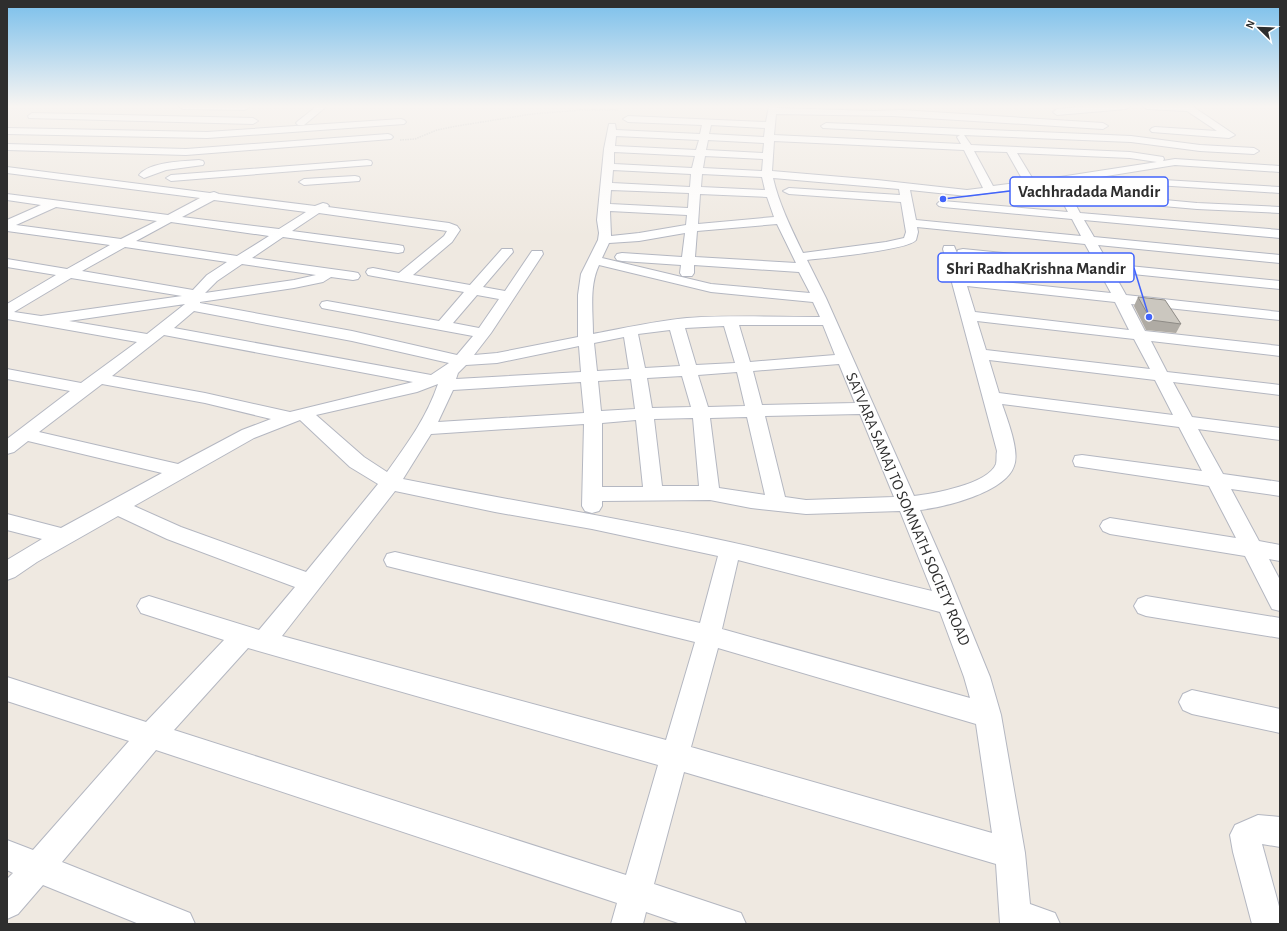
<svg xmlns="http://www.w3.org/2000/svg" width="1287" height="931" font-family="'Alegreya Sans',sans-serif">
  <style>
    .lines { fill: none; stroke-linecap: round; stroke-linejoin: round }
    .street-casing { stroke: #b4b7c1; stroke-width: 2 }
    .path { stroke: #c9c9c9; stroke-width: 1.5; stroke-dasharray: 1.5 1; stroke-linecap: butt }
    .street { fill: #fff; fill-rule: evenodd }
    .wall { fill: #afaba4 }
    .building { fill: #cbc7bf; stroke: #8e8b86 }
    .labels { text-anchor: middle; dominant-baseline: central; stroke-width: 3.5; stroke-linejoin: round; paint-order: stroke }
    .street-label { font-size: 16px; fill: #2e2e2e; stroke: #fff }
    .leader { fill: none; stroke: #4264fb; stroke-width: 1.5 }
    .callout-dot { fill: #4264fb; stroke: #fff; stroke-width: 1.5 }
    .callout { fill: #fff; stroke: #4264fb; stroke-width: 1.5 }
    .callout-label { font-size: 17px; text-anchor: middle; font-weight: bold; fill: #2e2e2e }
  </style>
  <rect width="100%" height="100%" fill="#efe9e1"/>
  <g class="lines">
    <g class="street-casing">
      <g id="street">
        <path d="M179 106H249V107L245 110 183 109Z"/>
        <path d="M317 106H327L304 125H298L296 123 298 121Z"/>
        <path d="M769 106H777V108L874 111 901 110 1103 123 1108 126 1103 129 893 116 776 114 774 135 961 144 957 137 960 135 823 128 821 126 826 123 1131 136 1200 145 1254 148 1259 151 1254 154 1200 151 1131 142 964 135 971 145 1130 152 1163 157 1164 159 1163 161 1175 159 1280 166V172L1175 165 1063 183 1068 191 1197 203 1280 207V213L1197 209 1072 198 1080 213 1280 230V238L1084 220 1094 237 1280 255V263L1098 245 1109 264 1280 281V289L1113 272 1126 295 1280 312V320L1131 304 1145 331 1280 346V356L1151 341 1167 372 1280 385V395L1173 382 1192 417 1280 428V440L1198 429 1223 474 1280 482V496L1231 489 1259 541 1280 545V561L1269 559 1280 580V611L1272 609 1245 556 1110 534 1103 531 1100 526 1103 521 1110 518 1236 538 1209 486 1082 467 1075 466 1073 461 1075 456 1082 455 1202 471 1179 427 1002 404C1007 419 1020 451 1014 466 1005 493 944 507 920 510L946 569 990 677 1001 715 1025 853 1030 904 1055 913 1060 924H1000L996 864 684 772 654 884 741 913 746 924H681L646 912 643 924H611L617 903 156 750 62 862 190 913 195 924H139L43 885 18 914 7 919V879L13 873 7 870V840L33 850 129 741 7 701V677L146 722 224 640 141 613 137 606 141 599 149 596 259 630 295 587 167 539 118 516 37 562 15 577 7 580V560L42 539 7 530V514L61 528 162 473 28 441 14 452 7 454V439L70 391 7 379V369L81 383 137 342 7 319V304L56 275 7 267V259L67 269 110 245 7 231V220L41 205 7 200V194L168 215 200 198 7 173V167L210 193 214 192 219 194 315 206 323 203 327 204 329 206 328 207 449 223 457 226 460 230 452 242 413 275 470 285 502 249H512L513 252 483 287 505 291 532 251H542L543 254 491 333 474 355 497 353 578 337V295L581 274 598 240 599 233 597 220 604 149 609 124H615L616 130 700 134 702 125 628 122 623 119 628 116 766 122ZM711 125 765 128 764 137 709 134ZM616 136 699 140 696 150 615 146ZM708 140 764 143 763 153 706 150ZM774 141 964 150 983 188 967 190 877 180 772 171ZM974 151 1007 152 1024 182 993 186ZM614 152 695 156 692 168 614 164ZM1017 153 1130 158 1157 162 1034 181ZM705 156 763 159 762 171 703 168ZM613 170 691 174 690 187 612 183ZM702 174 762 177 765 190 701 187ZM773 178 899 189 900 195 789 188 783 191 789 194 901 202 906 232 904 238 886 242 803 253C791 228 779 204 773 178ZM1053 184 1068 212 943 201 939 202 937 204 939 206 943 207 1072 219 1081 236 916 220 910 190 967 196ZM611 190 689 193 688 208 610 204ZM700 194 767 197 774 217 698 224ZM214 200 306 212 279 229 182 217ZM56 207 157 221 121 239 16 225ZM610 211 687 215 686 225 639 233 611 236ZM319 213 447 231 444 236 399 273 373 268 368 269 366 272 368 275 373 276 464 292 439 321 327 301 322 302 320 305 322 308 327 309 473 336 457 355 352 331 200 303V302L294 288 323 282 331 277 353 280 358 279 360 276 358 273 353 272 252 258 283 237 398 253 403 252 404 249 403 246 398 245 292 231ZM171 222 269 236 237 256 136 241ZM777 224 796 263 695 257 697 231ZM917 227 1085 244 1095 262 963 249 958 250 957 253 954 246H944L943 249 997 451C996 455 997 460 996 464 988 484 933 494 914 496L826 298 807 260C824 258 909 250 916 240L918 232ZM685 233 682 257 622 253 617 254 615 257 617 260 622 261 681 265 680 273 682 276H692L694 273V265L799 272 810 293 711 284 602 258 609 243 639 241ZM125 247 227 262 207 275 193 290 82 271ZM957 253 958 256 963 257 1099 271 1111 293 964 278ZM242 264 316 275 294 280 205 293 217 281ZM599 265 711 292 813 302 820 317C776 317 731 315 687 318 656 321 624 328 593 334 593 311 589 286 599 265ZM71 278 182 296 41 316 14 312ZM967 286 1115 302 1129 330 975 312ZM477 295 499 299 479 328 453 323ZM185 304 147 334 69 321ZM194 311 352 341 449 363 431 375 174 328ZM977 321 1134 339 1150 369 986 350ZM739 325H823L835 355 750 362ZM724 326 735 363 696 365 685 328ZM670 330 680 366 645 368 638 334ZM164 335 413 382 290 412 205 393 112 376ZM624 337 629 369 597 371 594 343ZM579 346 581 372 456 379 458 373 466 365 497 363ZM989 360 1155 380 1173 415 999 393ZM839 364 855 403 762 405 753 371ZM737 372 745 406 708 407 698 375ZM682 376 691 407 652 408 647 378ZM631 379 635 409 601 411 598 381ZM581 382 584 413 438 422 453 390ZM102 384 205 403 271 419 242 430 178 464 39 432ZM438 384C427 417 407 444 387 472L364 457 316 415 417 392ZM860 414 894 497 806 500 785 497 765 416ZM747 417 765 495 719 488 710 418ZM693 418 699 486H662L654 419ZM300 420 350 467 378 484 306 572 181 527 134 506 254 438ZM636 420 643 487H602V423ZM584 424 582 506 585 511 592 513 599 511 602 506V501L710 500 751 508 806 514 900 511 932 591C865 575 798 557 730 542 621 518 512 501 403 479L431 434ZM395 491 495 512 592 529 718 556 700 623 395 552 387 554 384 560 387 566 395 568 695 642 666 740 282 636ZM738 560 940 612 964 677 970 698 722 629ZM248 648 658 765 626 875 174 730ZM718 648 976 724 992 833 691 747Z"/>
        <path d="M1094 106H1130L1126 109 1057 115 1053 112 1057 109Z"/>
        <path d="M1143 106H1192L1235 135 1229 138 1152 132 1150 130 1152 128 1155 127 1217 131 1187 111 1147 109Z"/>
        <path d="M32 113 253 118 258 121 253 124 29 118 28 116Z"/>
        <path d="M401 119 404 120 406 122 404 124 207 138 7 134V128L207 132Z"/>
        <path d="M388 134 391 135 393 137 391 139 186 155 7 150V144L186 149Z"/>
        <path d="M199 160 203 161 204 163 203 165 166 170 144 178 139 175C149 162 184 161 199 160Z"/>
        <path d="M367 160 371 161 372 163 371 165 171 181 166 178 171 175Z"/>
        <path d="M355 176 359 177 360 179 359 181 304 185 299 182 304 179Z"/>
        <path d="M1114 177 1280 187V193L1110 182 1109 180 1110 178Z"/>
        <path d="M1146 596 1280 618V638L1146 616 1138 613 1134 606 1138 599Z"/>
        <path d="M1192 690 1280 709V733L1192 714 1183 710 1179 702 1183 694Z"/>
        <path d="M1258 815 1280 817V847L1262 844 1280 910V924H1252L1233 852 1230 835 1235 825Z"/>
      </g>
    </g>
    <g class="path">
      <path d="M740 106 759 109"/>
      <path d="M400 140 415 139 437 130 457 126 532 114 581 110H618"/>
    </g>
    <use href="#street" class="street"/>
  </g>
  <path class="wall" d="M1138 297 1181 324 1176 333 1146 330 1134 306Z"/>
  <path class="building" d="M1138 297 1165 300 1181 324 1151 320Z"/>
  <linearGradient id="sky" x2="0" y2="1"><stop stop-color="#7abfeb"/><stop offset="0.45" stop-color="#f8f5f2"/><stop offset="1" stop-color="#f8f5f2" stop-opacity="0"/></linearGradient>
  <rect width="1287" height="236" fill="url(#sky)"/>
  <g class="labels">
    <g class="street-label">
      <text transform="translate(908 509) rotate(67)">SATVARA SAMAJ TO SOMNATH SOCIETY ROAD</text>
    </g>
  </g>
  <path class="leader" d="M943 199L1010 191M1149 317L1134 268"/>
  <g class="callout-dot">
    <circle cx="943" cy="199" r="4"/>
    <circle cx="1149" cy="317" r="4"/>
  </g>
  <g class="callout">
    <rect x="1010" y="177" width="158" height="29" rx="4"/>
    <rect x="938" y="253" width="196" height="29" rx="4"/>
  </g>
  <g class="callout-label">
    <text x="1089" y="197">Vachhradada Mandir</text>
    <text x="1036" y="274">Shri RadhaKrishna Mandir</text>
  </g>
  <rect width="1287" height="931" fill="none" stroke="#2e2e2e" stroke-width="16"/>
  <g transform="translate(1259 28) rotate(293)" stroke="#ffffff" stroke-width="3" paint-order="stroke">
  <path d="M0-3L7 15L0 10L-7 15Z" fill="#2e2e2e"/>
  <text y="-6" font-size="11" font-weight="bold" text-anchor="middle" fill="#2e2e2e">N</text>
  </g>
</svg>
